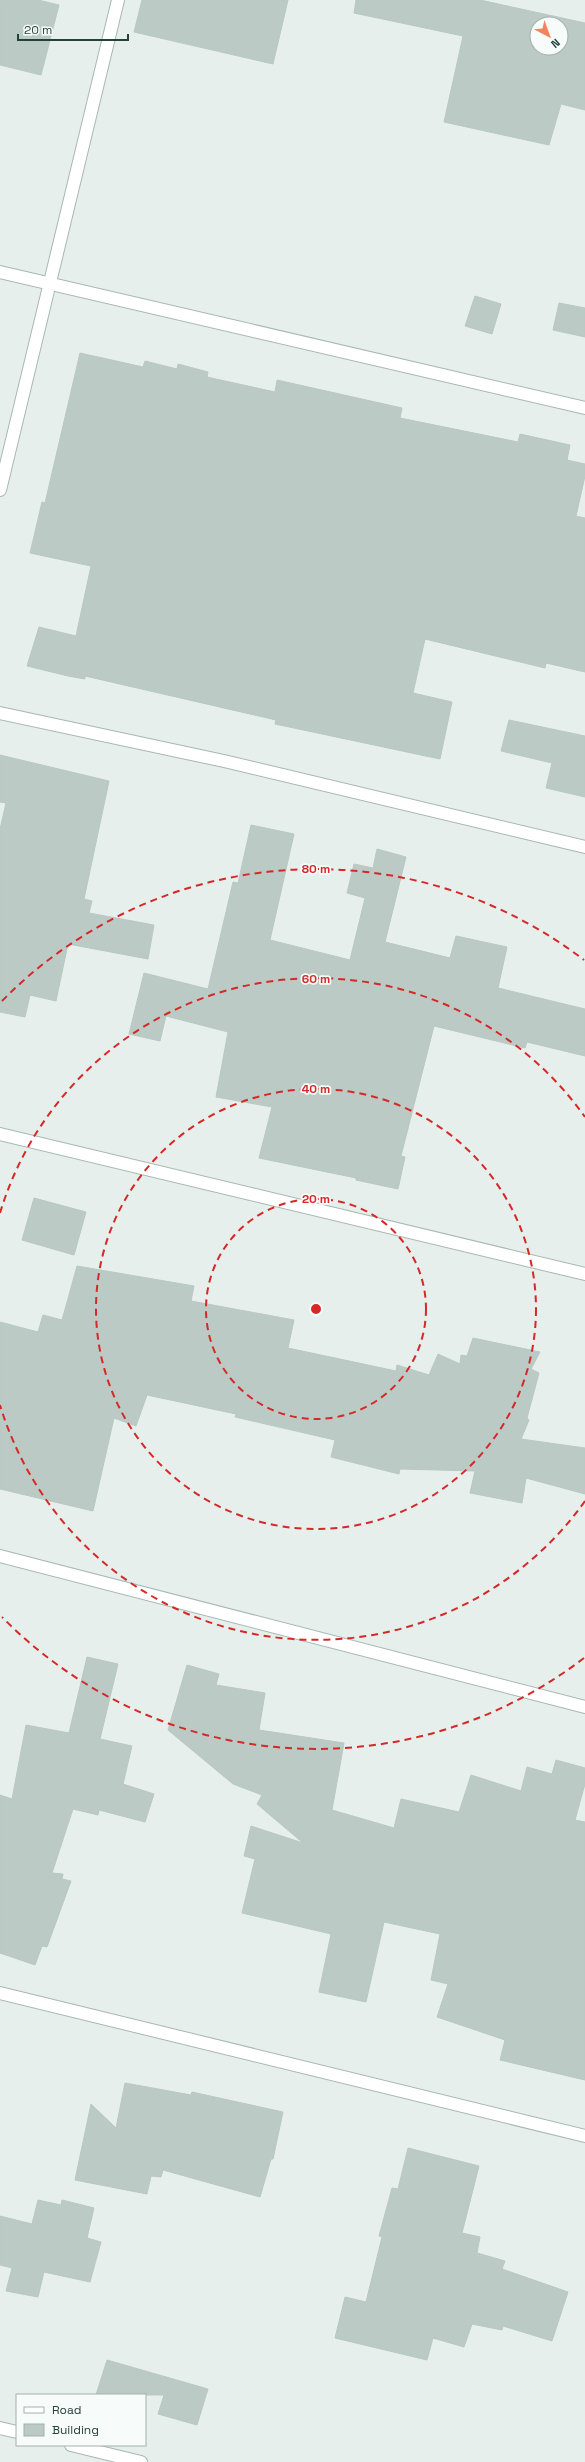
<svg xmlns="http://www.w3.org/2000/svg" width="585" height="2462" font-family="'Space Grotesk',sans-serif">
  <style>
    .building { fill: #bbcac4; stroke: #b8c9c2; fill-rule: evenodd }
    .lines { fill: none; stroke-linecap: round; stroke-linejoin: round }
    .minor-casing { stroke: #a8b8b2; stroke-width: 14 }
    .minor { stroke: #fff; stroke-width: 12 }
    .ring { fill: none; stroke: #d62828; stroke-width: 2; stroke-dasharray: 7 5 }
    .centre { fill: #d62828; stroke: #f7fbf9; stroke-width: 2 }
    .ring-label { font-size: 12px; text-anchor: middle; font-weight: bold; fill: #d62828; stroke: #f7fbf9; stroke-width: 3.5; stroke-linejoin: round; paint-order: stroke }
  </style>
  <rect width="100%" height="100%" fill="#e6efeb"/>
  <g class="building">
    <path d="M0 0H38L59 5 41 75 0 65Z"/>
    <path d="M142 0H288L273 64 134 32Z"/>
    <path d="M356 0H480L585 23V110L561 104 549 145 444 122 463 36 354 13ZM537 24H561V48H537Z"/>
    <path d="M475 296 501 304 492 334 465 326Z"/>
    <path d="M559 303 585 308V337L553 330Z"/>
    <path d="M80 353 143 367 145 361 177 369 178 364 208 372 207 377 275 392 277 380 402 408 400 418 518 442 520 434 570 445 567 460 585 464V476L576 516 585 518V672L546 663 545 668 425 639 413 693 452 702 440 759 275 724 276 720 85 676V679L68 676 27 666 39 627 76 636 91 566 30 553 42 502 45 503Z"/>
    <path d="M509 720 585 736V797L546 788 552 763 501 751Z"/>
    <path d="M0 755 109 781 84 899 92 901 89 913 154 925 148 959 68 944 56 1001 30 995 25 1017 0 1012V829L6 803 0 802Z"/>
    <path d="M251 825 294 834 270 940 350 960 365 898 347 893 354 864 373 868 377 849 406 857 385 942 450 958 456 936 507 947 498 988 585 1009V1056L527 1042 525 1048 434 1026 401 1156 405 1157 398 1189 356 1180V1178L259 1158 272 1107 216 1097 228 1032 166 1016 160 1041 129 1034 144 973 208 989 233 882 238 883Z"/>
    <path d="M34 1198 86 1212 74 1255 22 1240Z"/>
    <path d="M77 1266 194 1286 191 1301 294 1320 288 1348 396 1371 397 1365 429 1375 438 1354 460 1364 461 1355 467 1356 473 1338 540 1352 531 1369 539 1373 527 1418 529 1420 521 1439 585 1448V1494L526 1478 522 1503 470 1493 475 1471 400 1469 399 1474 331 1457 335 1440 235 1417 236 1414 147 1395 136 1426 114 1418 93 1511 0 1489V1322L38 1332 43 1315 62 1320Z"/>
    <path d="M87 1657 118 1664 100 1739 132 1746 123 1784 154 1794 145 1822 99 1810 98 1815 73 1809 52 1873 63 1874 62 1879 71 1881 47 1947 42 1946 35 1965 0 1953V1795L12 1799 26 1725 69 1733Z"/>
    <path d="M187 1665 219 1674 216 1685 265 1693 259 1730 344 1743 332 1810 394 1828 401 1799 459 1812 471 1775 521 1791 527 1767 552 1774 556 1760 585 1768V1784L575 1820 585 1822V2080L500 2060 505 2040 437 2017 448 1984 431 1980 440 1934 384 1922 366 2002 319 1992 331 1934 242 1913 255 1859 244 1856 251 1826 303 1843 257 1804 262 1795 233 1784 168 1730Z"/>
    <path d="M125 2083 191 2095 192 2092 283 2112 273 2159H271L260 2197 163 2170 161 2177 151 2176 147 2194 75 2180 91 2104 116 2128Z"/>
    <path d="M408 2148 479 2166 462 2233 480 2237 477 2253 505 2261 502 2269 568 2292 552 2341 503 2326 502 2330 472 2324 464 2347 433 2338 427 2360 335 2338 345 2297 366 2302 382 2237 379 2236 392 2188 398 2189Z"/>
    <path d="M38 2200 61 2205 62 2200 94 2208 87 2238 101 2242 90 2282 44 2272 38 2297 6 2291 12 2268 0 2265V2216L32 2224Z"/>
    <path d="M107 2360 208 2389 197 2425 158 2414 164 2395H96Z"/>
  </g>
  <g class="lines">
    <g class="minor-casing">
      <g id="minor">
        <path d="M0 272 585 408"/>
        <path d="M0 490 118 0"/>
        <path d="M0 713 224 761 585 847"/>
        <path d="M0 1134 585 1274"/>
        <path d="M0 1556 585 1707"/>
        <path d="M0 1993 585 2136"/>
        <path d="M0 2428 17 2432"/>
        <path d="M71 2445 141 2462"/>
      </g>
    </g>
    <use href="#minor" class="minor"/>
  </g>
  <g class="ring">
    <circle cx="316" cy="1309" r="110"/>
    <circle cx="316" cy="1309" r="220"/>
    <path d="M585 1501A330 330 0 0 1 0 1405M0 1213A330 330 0 0 1 585 1117"/>
    <path d="M584 1658A440 440 0 0 1 2 1617M2 1001A440 440 0 0 1 584 960"/>
  </g>
  <circle cx="316" cy="1309" r="6" class="centre"/>
  <g class="ring-label">
    <text x="316" y="873">80 m</text>
    <text x="316" y="983">60 m</text>
    <text x="316" y="1093">40 m</text>
    <text x="316" y="1203">20 m</text>
  </g>
  <rect x="16" y="2394" width="130" height="52" fill="#f7fbf9" stroke="#a3b1ad"/>
  <rect x="24" y="2407" width="20" height="6" fill="#ffffff" stroke="#a3b1ad"/>
  <text x="52" y="2414" font-size="12" fill="#24423a">Road</text>
  <rect x="24" y="2424" width="20" height="12" fill="#bbcac4" stroke="#a3b1ad"/>
  <text x="52" y="2434" font-size="12" fill="#24423a">Building</text>
  <g transform="translate(549 36) rotate(139)"><circle r="19" fill="#f7fbf9" stroke="#a3b1ad"/>
  <path d="M0-3L7 15L0 10L-7 15Z" fill="#f4845f"/>
  <text y="-6" font-size="11" font-weight="bold" text-anchor="middle" fill="#24423a">N</text>
  </g>
  <path d="M18 34v6h110v-6" fill="none" stroke="#24423a" stroke-width="2"/>
  <text x="24" y="34" font-size="12" fill="#24423a" stroke="#f7fbf9" stroke-width="3" paint-order="stroke">20 m</text>
</svg>
